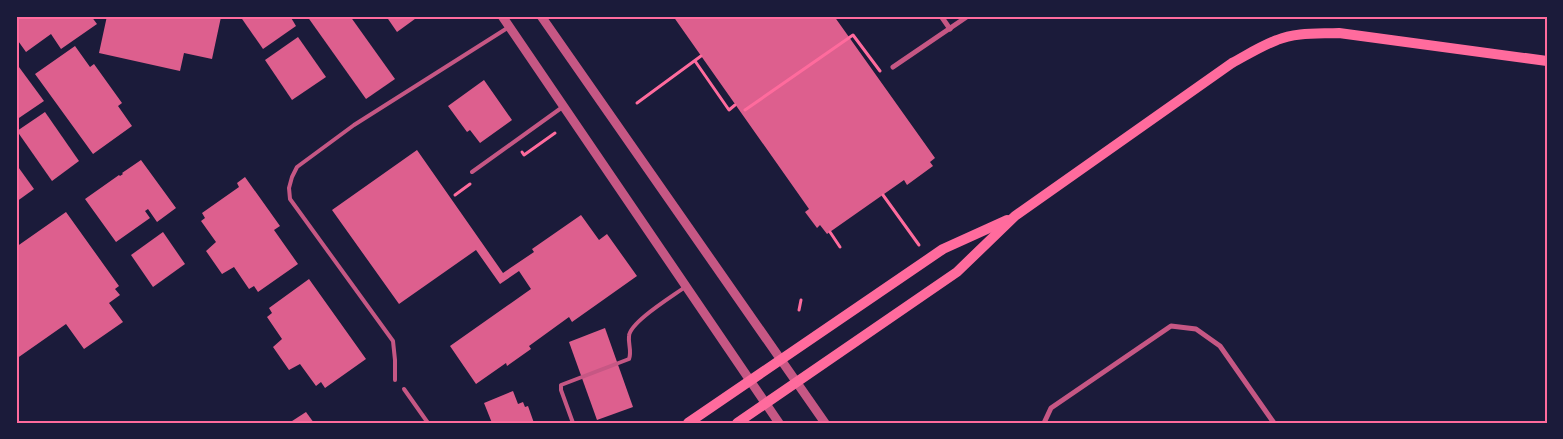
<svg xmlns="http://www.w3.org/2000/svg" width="1563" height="439" font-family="'Public Sans',sans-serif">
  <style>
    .building { fill: #dd5f8e }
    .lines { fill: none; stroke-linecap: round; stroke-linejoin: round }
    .path { stroke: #ff6b9d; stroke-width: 3 }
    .service { stroke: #c65784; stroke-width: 4 }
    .minor { stroke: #c65784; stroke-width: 5 }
    .tertiary { stroke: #c65784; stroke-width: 9 }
    .secondary { stroke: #ff6b9d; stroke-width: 10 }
    .neatline { fill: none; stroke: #ff6b9d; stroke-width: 2 }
  </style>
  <rect width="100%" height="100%" fill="#1b1b3a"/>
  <g class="building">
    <path d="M16 16H91L97 24 61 49 51 34 26 52 16 38Z"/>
    <path d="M107 16H219L221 17 212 59 184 53 180 71 99 53Z"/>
    <path d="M240 16H290L296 26 263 49Z"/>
    <path d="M307 16H350L395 79 366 99Z"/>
    <path d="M386 16H419L397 32Z"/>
    <path d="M673 16H834L935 158 930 162 933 166 907 185 904 180 827 234 820 225 817 228 805 212 809 209Z"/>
    <path d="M298 37 326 77 292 100 265 60Z"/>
    <path d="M75 46 90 67 94 64 122 103 118 106 132 126 93 154 35 74Z"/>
    <path d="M16 63 44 101 16 120Z"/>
    <path d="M484 80 512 120 480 143 470 130 467 132 448 106Z"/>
    <path d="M45 112 79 161 52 181 17 131Z"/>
    <path d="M417 150 503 273 534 252 532 249 581 215 599 240 607 234 637 276 572 322 569 317 529 346 531 349 507 366 506 363 476 384 450 346 531 289 519 271 500 284 476 250 399 304 332 210Z"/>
    <path d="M141 160 176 208 157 222 148 209 145 211 150 218 116 242 85 199 119 175 120 176 123 174 122 173Z"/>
    <path d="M16 164 34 189 16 202Z"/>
    <path d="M245 177 280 226 274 230 298 264 258 292 254 286 249 289 234 267 222 274 206 251 216 242 201 221 205 218 202 213 239 187 237 183Z"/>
    <path d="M66 212 119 286 115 289 120 295 109 303 123 322 84 349 66 324 16 359V247Z"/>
    <path d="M163 232 185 264 153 287 131 255Z"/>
    <path d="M309 279 366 359 325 388 321 382 316 386 300 364 289 370 273 347 282 339 267 317 272 313 269 308Z"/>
    <path d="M605 328 633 407 597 420 569 342Z"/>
    <path d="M513 391 518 404 523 402 525 407 528 406 534 423H492L484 403Z"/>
    <path d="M306 412 314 423H289Z"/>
  </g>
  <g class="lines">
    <g class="path">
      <path d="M695 61 729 110 735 105"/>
      <path d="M637 103 701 56"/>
      <path d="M745 110 853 35 880 71"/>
      <path d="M522 152 524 155 555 133"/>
      <path d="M455 195 470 184"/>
      <path d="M883 195 919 245"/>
      <path d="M830 232 840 247"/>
      <path d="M799 310 801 300"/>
    </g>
    <g class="service">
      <path d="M472 172 564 106"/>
      <path d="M395 380V360L393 341 290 199 289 188 292 177 297 167 354 125 509 27"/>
      <path d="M404 389 428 423"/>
      <path d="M573 423 561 390V385L629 359C632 351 628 344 629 336 630 322 673 296 685 287"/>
    </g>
    <g class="minor">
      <path d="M941 16 950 29"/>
      <path d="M893 67 968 16"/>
      <path d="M1044 423 1051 408 1171 326 1196 329 1220 346 1274 423"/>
    </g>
    <g class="tertiary">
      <path d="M502 16 779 423"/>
      <path d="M541 16 825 423"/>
    </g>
    <g class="secondary">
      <path d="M688 423 943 249 1007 220"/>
      <path d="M737 423 957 272 1015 216 1232 63C1247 55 1261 46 1277 40 1296 32 1319 34 1339 33L1547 61"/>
    </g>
  </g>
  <rect width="1563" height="439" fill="none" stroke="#1b1b3a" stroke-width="35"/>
  <rect x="18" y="18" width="1528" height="404" class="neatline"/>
</svg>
